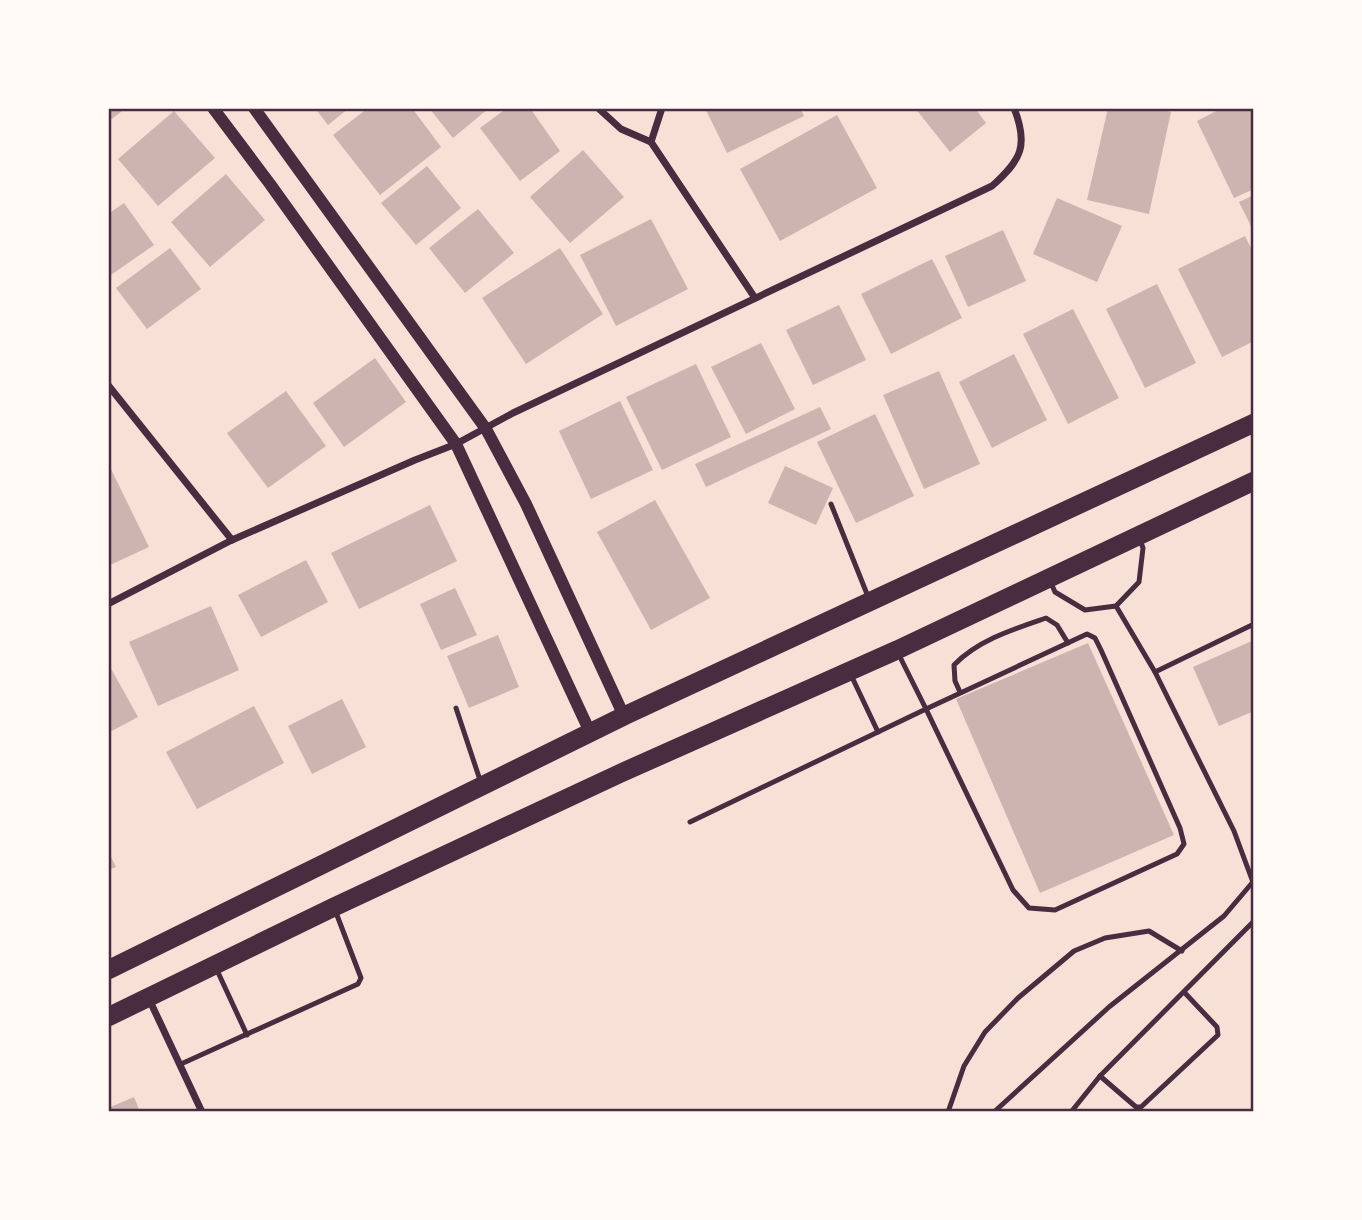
<svg xmlns="http://www.w3.org/2000/svg" width="1362" height="1220" font-family="Roboto,sans-serif">
  <style>
    .building { fill: #ccb4b1 }
    .lines { fill: none; stroke-linecap: round; stroke-linejoin: round }
    .service { stroke: #4a2c40; stroke-width: 5 }
    .minor { stroke: #4a2c40; stroke-width: 7 }
    .tertiary { stroke: #4a2c40; stroke-width: 12 }
    .trunk { stroke: #4a2c40; stroke-width: 19 }
    .neatline { fill: none; stroke: #4a2c40; stroke-width: 2.5 }
  </style>
  <rect width="100%" height="100%" fill="#f7e1d7"/>
  <g class="building">
    <path d="M108 108H126L108 122Z"/>
    <path d="M315 108H349L328 125Z"/>
    <path d="M368 108H412L441 147 380 195 333 135Z"/>
    <path d="M429 108H489L453 138Z"/>
    <path d="M507 108H530L560 151 520 181 480 128Z"/>
    <path d="M705 108H800L804 116 727 153Z"/>
    <path d="M915 108H975L986 123 950 152Z"/>
    <path d="M1108 108H1155L1171 112 1149 214 1087 200Z"/>
    <path d="M1222 108H1254V189L1234 198 1197 121Z"/>
    <path d="M174 111 215 158 158 206 118 159Z"/>
    <path d="M837 115 877 188 780 241 740 169Z"/>
    <path d="M583 150 624 197 570 243 530 197Z"/>
    <path d="M427 166 461 208 416 245 381 203Z"/>
    <path d="M226 174 265 220 210 267 171 222Z"/>
    <path d="M1254 195V232L1239 202Z"/>
    <path d="M1057 198 1122 226 1097 282 1033 254Z"/>
    <path d="M124 203 154 245 108 277V214Z"/>
    <path d="M478 209 514 253 465 293 429 248Z"/>
    <path d="M651 219 688 289 616 326 580 255Z"/>
    <path d="M1003 230 1026 281 968 307 945 256Z"/>
    <path d="M1245 236 1254 254V341L1222 357 1178 269Z"/>
    <path d="M170 248 201 289 147 329 116 288Z"/>
    <path d="M560 248 603 314 526 364 482 298Z"/>
    <path d="M932 259 962 318 891 354 861 294Z"/>
    <path d="M1157 284 1196 363 1145 388 1106 309Z"/>
    <path d="M839 305 866 360 813 385 786 330Z"/>
    <path d="M1073 309 1119 398 1068 424 1023 334Z"/>
    <path d="M761 343 795 409 746 434 711 367Z"/>
    <path d="M1014 354 1047 420 992 448 959 382Z"/>
    <path d="M375 358 406 402 344 447 313 403Z"/>
    <path d="M696 364 731 437 662 470 626 397Z"/>
    <path d="M939 371 980 464 924 489 883 395Z"/>
    <path d="M286 391 326 446 268 488 227 433Z"/>
    <path d="M620 401 653 470 591 499 559 431Z"/>
    <path d="M820 407 831 429 706 487 695 464Z"/>
    <path d="M875 414 914 496 856 523 817 442Z"/>
    <path d="M108 463 149 547 108 566Z"/>
    <path d="M785 466 833 488 816 525 768 503Z"/>
    <path d="M655 500 710 598 651 630 597 532Z"/>
    <path d="M430 505 457 561 359 609 331 553Z"/>
    <path d="M306 560 328 602 261 637 238 595Z"/>
    <path d="M455 588 477 635 441 650 420 604Z"/>
    <path d="M211 606 239 670 158 706 129 642Z"/>
    <path d="M498 635 519 687 469 708 447 656Z"/>
    <path d="M1254 640V711L1219 726 1193 667Z"/>
    <path d="M1088 643 1174 835 1040 893 956 699Z"/>
    <path d="M108 663 138 717 108 733Z"/>
    <path d="M342 699 366 747 312 774 288 726Z"/>
    <path d="M254 706 284 763 197 809 166 752Z"/>
    <path d="M108 851 116 867 108 870Z"/>
    <path d="M134 1097 140 1112H108V1108Z"/>
  </g>
  <g class="lines">
    <g class="service">
      <path d="M831 504 869 599"/>
      <path d="M1050 581 1055 592 1085 610 1116 606 1139 582 1143 548 1140 540"/>
      <path d="M1116 606 1155 672 1234 831 1254 885"/>
      <path d="M1087 634 1095 638 1101 650 1180 828 1184 844 1177 854 1055 910 1029 908 1013 890 926 709Z"/>
      <path d="M1155 672 1254 624"/>
      <path d="M851 675 878 732"/>
      <path d="M960 692 955 681 954 665C978 640 1014 629 1046 618L1057 625 1068 643"/>
      <path d="M456 708 481 783"/>
      <path d="M690 822 926 709 898 653"/>
      <path d="M216 968 247 1035"/>
      <path d="M181 1064 358 984 361 978 335 910"/>
      <path d="M1100 1076 1136 1107H1141L1218 1035 1217 1027 1184 992"/>
      <path d="M948 1112 964 1066 985 1032 1018 998 1074 951 1105 938 1149 931 1182 951"/>
      <path d="M994 1112 1109 1007 1224 916 1252 883"/>
      <path d="M1071 1112 1100 1076 1254 921"/>
    </g>
    <g class="minor">
      <path d="M598 108 621 129 651 142 755 298"/>
      <path d="M651 142 662 108"/>
      <path d="M108 385 232 540"/>
      <path d="M108 604 232 540 415 460 456 444 513 413 992 186C1021 160 1029 146 1014 108"/>
      <path d="M149 999 202 1112"/>
    </g>
    <g class="tertiary">
      <path d="M213 108 270 184 456 444 590 732"/>
      <path d="M254 108 486 429 526 504 624 716"/>
    </g>
    <g class="trunk">
      <path d="M108 970 624 716 1254 423"/>
      <path d="M108 1017 334 907 621 773 897 650 1254 481"/>
    </g>
  </g>
  <rect width="1362" height="1220" fill="none" stroke="#fffaf5" stroke-width="220"/>
  <rect x="110" y="110" width="1142" height="1000" class="neatline"/>
</svg>
